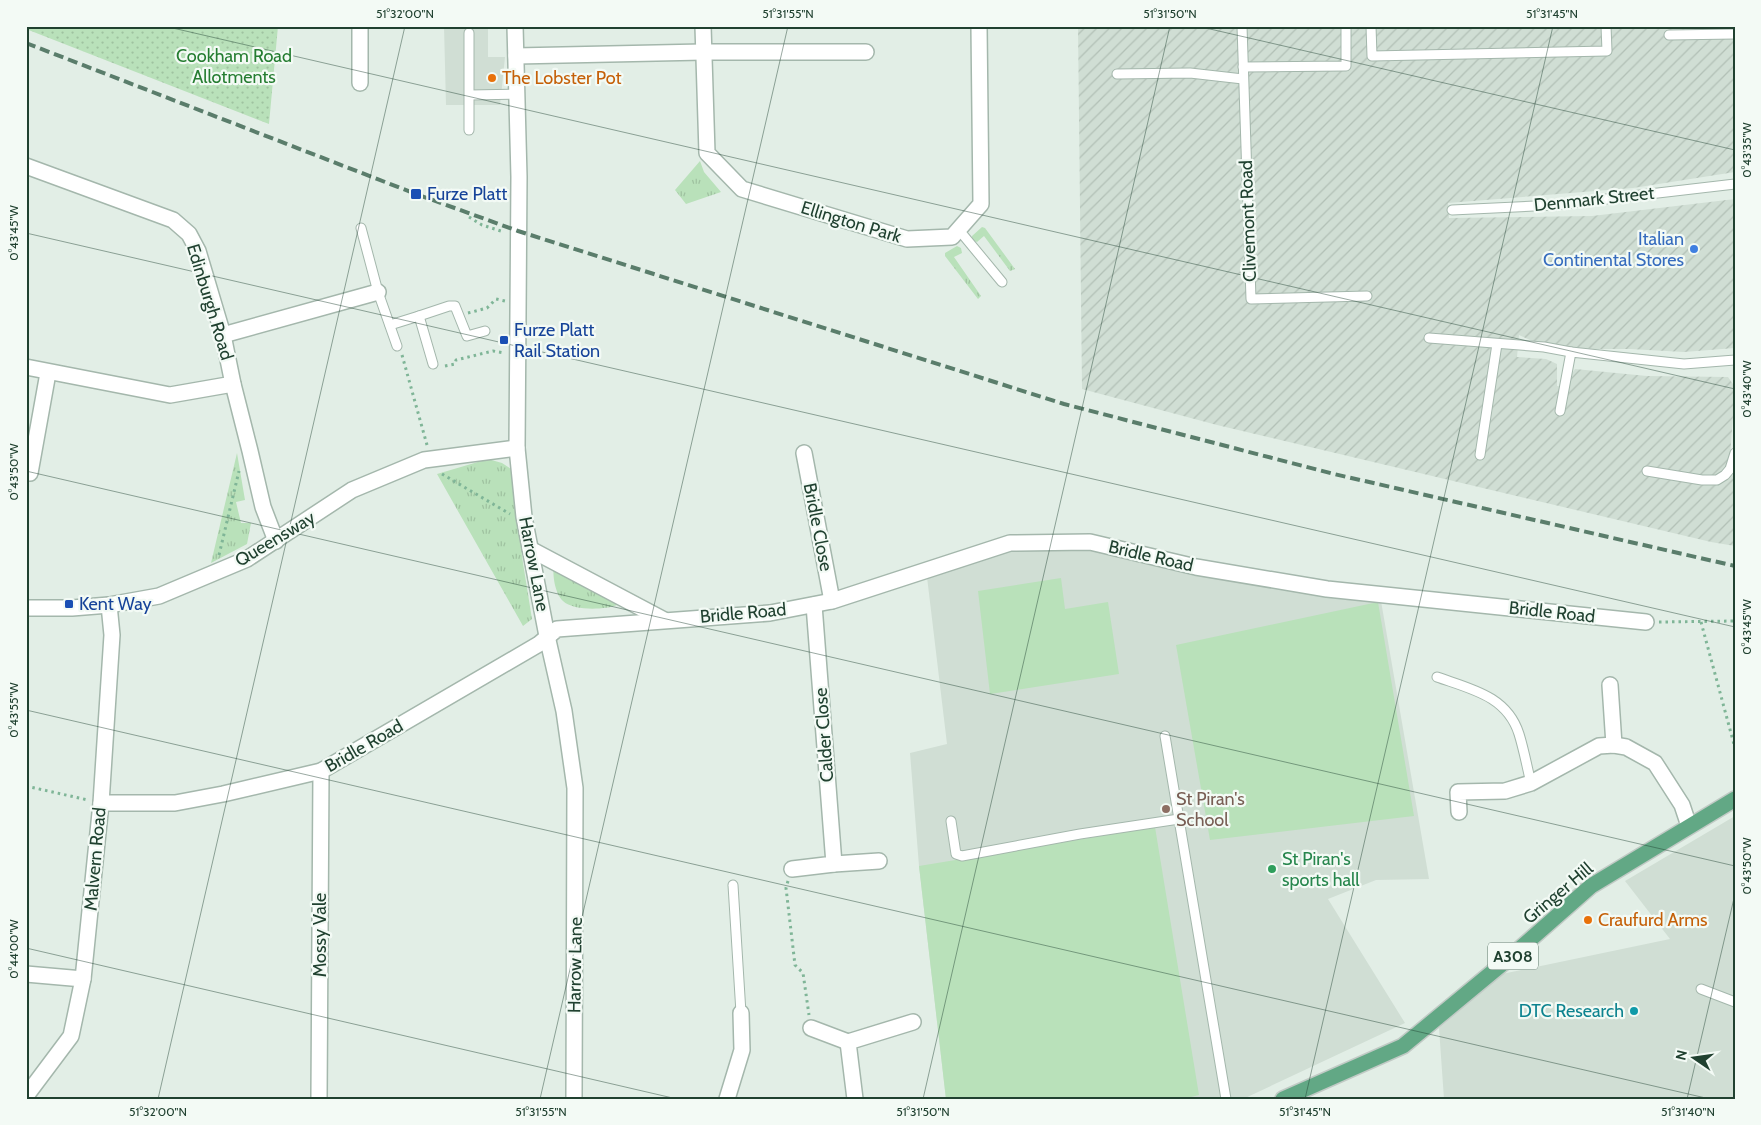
<svg xmlns="http://www.w3.org/2000/svg" width="1761" height="1125" font-family="Cabin,sans-serif">
  <style>
    .built { fill: #d0ded4 }
    .industrial { fill: url(#industrial-furrows) }
    .grass { fill: url(#grass-tufts) }
    .park { fill: #b9e1ba }
    .garden { fill: url(#garden-dots) }
    .lines { fill: none; stroke-linecap: round; stroke-linejoin: round }
    .lane-casing { stroke: #a4b7ac; stroke-width: 11 }
    .street-casing { stroke: #a4b7ac; stroke-width: 18 }
    .primary-casing { stroke: #c1cac5; stroke-width: 18 }
    .path { stroke: #7fb597; stroke-width: 3; stroke-dasharray: 2.5 4; stroke-linecap: butt }
    .lane { stroke: #fff; stroke-width: 9 }
    .street { stroke: #fff; stroke-width: 15 }
    .primary { stroke: #62a885; stroke-width: 15 }
    .rail { stroke: #5a7d6b; stroke-width: 4; stroke-dasharray: 10 5; stroke-linecap: butt }
    .ticks { fill: none; stroke: #204130; stroke-width: 1; stroke-opacity: 0.45 }
    .food-dot { fill: #e8710a; stroke: #f3faf5; stroke-width: 2 }
    .transit-dot { fill: #1a4fb4; stroke: #f3faf5; stroke-width: 2 }
    .shop-dot { fill: #3f7fe0; stroke: #f3faf5; stroke-width: 2 }
    .education-dot { fill: #8d6e63; stroke: #f3faf5; stroke-width: 2 }
    .leisure-dot { fill: #2e9e5b; stroke: #f3faf5; stroke-width: 2 }
    .culture-dot { fill: #0f9aa8; stroke: #f3faf5; stroke-width: 2 }
    .labels { text-anchor: middle; dominant-baseline: central; stroke-width: 4.5; stroke-linejoin: round; paint-order: stroke }
    .shield { fill: #f3faf5; stroke: #5f786b; stroke-width: 1 }
    .shield-label { font-size: 16px; font-weight: bold; fill: #204130 }
    .park-label { font-size: 18px; fill: #257d31; stroke: #f3faf5 }
    .food-label { font-size: 18px; fill: #c56008; stroke: #f3faf5; text-anchor: start }
    .transit-label { font-size: 18px; fill: #164399; stroke: #f3faf5; text-anchor: start }
    .street-label { font-size: 18px; fill: #204130; stroke: #f3faf5 }
    .shop-label { font-size: 18px; fill: #366cbe; stroke: #f3faf5; text-anchor: end }
    .education-label { font-size: 18px; fill: #785e54; stroke: #f3faf5; text-anchor: start }
    .leisure-label { font-size: 18px; fill: #27864d; stroke: #f3faf5; text-anchor: start }
    .culture-label { font-size: 18px; fill: #0d838f; stroke: #f3faf5; text-anchor: end }
    .neatline { fill: none; stroke: #204130; stroke-width: 2 }
    .ticks-label { font-size: 12px; text-anchor: middle; fill: #204130 }
  </style>
  <defs>
    <pattern id="industrial-furrows" width="10" height="10" patternUnits="userSpaceOnUse" patternTransform="scale(1.25)"><rect width="10" height="10" fill="#d0ded4"/><path d="M-1 1l2-2M0 10L10 0M9 11l2-2" fill="none" stroke="#b2c0b6"/></pattern>
    <pattern id="grass-tufts" width="24" height="20" patternUnits="userSpaceOnUse" patternTransform="scale(1.25)"><rect width="24" height="20" fill="#b9e1ba"/><path d="M3 7l-1-3M5 7V3M7 7l1-3M15 17l-1-3M17 17v-4M19 17l1-3" fill="none" stroke="#9fc2a0"/></pattern>
    <pattern id="garden-dots" width="8" height="8" patternUnits="userSpaceOnUse" patternTransform="scale(1.25)"><rect width="8" height="8" fill="#b9e1ba"/><path d="M2 2h.1M6 6h.1" fill="none" stroke="#9fc2a0" stroke-width="1.8" stroke-linecap="round"/></pattern>
  </defs>
  <rect width="100%" height="100%" fill="#e2eee6"/>
  <g class="built">
    <path d="M444 26H488V57H505L500 105H446Z"/>
    <path d="M1089 548 1381 601 1429 879 1376 880 1328 899 1405 1023 1243 1099H946L919 866 910 753 947 744 927 577 1011 549Z"/>
    <path d="M1735 816V1099H1444L1439 1028 1502 974 1670 939 1625 881Z"/>
  </g>
  <path class="industrial" d="M1078 26H1735V172L1633 188 1448 203 1449 218 1592 216 1735 199V348L1684 352 1630 349H1593L1541 345 1519 335 1517 357 1546 359 1557 364V386L1567 387 1569 378 1575 369 1647 376 1728 377 1735 387 1729 472 1735 477V546L1711 542 1217 425 1082 389Z"/>
  <g class="grass">
    <path d="M700 161 704 172 721 192 686 204 675 190Z"/>
    <path d="M982 227 985 228 1015 269 1010 271 984 236 977 242 972 240V236Z"/>
    <path d="M957 246 961 248 962 253 954 257 981 296 978 299 945 256V253Z"/>
    <path d="M237 453 245 500 236 502 241 523H251L247 544 211 563Z"/>
    <path d="M488 459 502 463 511 469 523 563 532 619 523 626 437 474Z"/>
    <path d="M554 564 618 598 617 605C605 610 573 611 563 601 555 594 552 574 554 564Z"/>
  </g>
  <g class="park">
    <path d="M1061 578 1065 609 1108 602 1119 674 990 694 978 591Z"/>
    <path d="M1378 602 1414 816 1210 840 1176 645Z"/>
    <path d="M1155 827 1199 1095 1183 1099H946L919 866Z"/>
  </g>
  <path class="garden" d="M26 26H278L269 124 26 29Z"/>
  <g class="lines">
    <g class="lane-casing">
      <g id="lane">
        <path d="M1242 26 1251 299 1367 296"/>
        <path d="M1371 26 1372 56 1607 51 1606 26"/>
        <path d="M469 33V130"/>
        <path d="M1669 35 1735 34"/>
        <path d="M1243 67 1346 66V26"/>
        <path d="M1117 74 1190 73 1243 79"/>
        <path d="M470 95 518 94"/>
        <path d="M1452 210 1555 205 1735 184"/>
        <path d="M361 228 378 292 397 346"/>
        <path d="M959 230 1002 282"/>
        <path d="M419 316 449 306H455L467 336 485 331"/>
        <path d="M390 325 419 316 433 364"/>
        <path d="M1429 338 1544 347 1571 352"/>
        <path d="M1560 411 1571 352 1684 364 1735 360"/>
        <path d="M1480 455 1497 344"/>
        <path d="M1647 471 1702 480H1717L1725 475 1730 469 1735 453"/>
        <path d="M1437 677C1471 689 1507 696 1519 734 1524 750 1527 767 1531 783"/>
        <path d="M1165 736 1226 1099"/>
        <path d="M951 821 956 854 962 856 1080 834 1179 819"/>
        <path d="M733 885 741 1013"/>
        <path d="M1701 989 1735 1002"/>
      </g>
    </g>
    <g class="street-casing">
      <g id="street">
        <path d="M360 26V83"/>
        <path d="M515 26 519 177 517 448 524 517 547 636 564 711 575 788 574 1099"/>
        <path d="M703 26 707 153 742 189 907 239 952 237 981 204 979 26"/>
        <path d="M516 56 703 52H866"/>
        <path d="M26 166 173 220 189 234 198 251 223 335 233 384 250 451 263 507 276 541"/>
        <path d="M223 335 378 292"/>
        <path d="M26 367 170 395 233 384"/>
        <path d="M804 453 832 601"/>
        <path d="M30 473 48 373"/>
        <path d="M530 549 664 620"/>
        <path d="M26 608H72L109 605 159 596 247 559 352 490 424 460 517 448"/>
        <path d="M1610 685 1614 745"/>
        <path d="M101 803H175L223 794 321 771 539 644 557 629 770 613 832 601 1010 543 1090 542 1196 567 1327 589 1646 622"/>
        <path d="M1459 812 1458 792 1505 791 1531 783 1599 746 1614 745 1626 747 1655 763 1682 805 1689 826"/>
        <path d="M834 864 879 861"/>
        <path d="M792 869 834 864 814 605"/>
        <path d="M26 974 83 979"/>
        <path d="M811 1028 848 1042"/>
        <path d="M26 1096 71 1036 83 979 101 803 112 635 109 605"/>
        <path d="M319 1099 321 771"/>
        <path d="M727 1099 742 1050 741 1013"/>
        <path d="M855 1099 848 1042 913 1022"/>
      </g>
    </g>
    <g class="primary-casing">
      <path id="primary" d="M1283 1099 1403 1046 1507 960 1591 886 1735 799"/>
    </g>
    <g class="path">
      <path d="M469 217 482 225 504 232"/>
      <path d="M468 313 487 308 496 299 505 301"/>
      <path d="M402 355 427 445"/>
      <path d="M445 366 455 364 456 360 493 351 504 353"/>
      <path d="M442 474 510 514"/>
      <path d="M219 555 239 471"/>
      <path d="M1659 622 1735 621"/>
      <path d="M1701 622 1735 748"/>
      <path d="M26 786 88 800"/>
      <path d="M788 881 786 888 795 965 803 973 809 1015"/>
    </g>
    <use href="#lane" class="lane"/>
    <use href="#street" class="street"/>
    <use href="#primary" class="primary"/>
    <path class="rail" d="M26 43 416 194 518 231 1064 404 1334 474 1735 566"/>
  </g>
  <path class="ticks" d="M164 26 1735 389M1197 26 1735 150M26 233 1735 627M26 471 1735 866M26 710 1710 1099M26 948 677 1099M158 1099 405 26M540 1099 788 26M923 1099 1170 26M1305 1099 1553 26M1687 1099 1735 894"/>
  <g class="food-dot">
    <circle cx="492" cy="78" r="5"/>
    <circle cx="1588" cy="920" r="5"/>
  </g>
  <g class="transit-dot">
    <rect x="410" y="188" width="12" height="12" rx="2.5"/>
    <rect x="499" y="335" width="10" height="10" rx="2.5"/>
    <rect x="64" y="599" width="10" height="10" rx="2.5"/>
  </g>
  <circle class="shop-dot" cx="1694" cy="249" r="5"/>
  <circle class="education-dot" cx="1166" cy="809" r="5"/>
  <circle class="leisure-dot" cx="1272" cy="869" r="5"/>
  <circle class="culture-dot" cx="1634" cy="1011" r="5"/>
  <g class="labels">
    <rect class="shield" x="1488" y="942.5" width="50" height="27" rx="4"/>
    <g class="shield-label">
      <text x="1513" y="956">A308</text>
    </g>
    <g class="park-label">
      <text x="234" y="56">Cookham Road<tspan x="234" dy="21">Allotments</tspan></text>
    </g>
    <g class="food-label">
      <text x="502" y="78">The Lobster Pot</text>
      <text x="1598" y="920">Craufurd Arms</text>
    </g>
    <g class="transit-label">
      <text x="427" y="194">Furze Platt</text>
      <text x="514" y="330">Furze Platt<tspan x="514" dy="21">Rail Station</tspan></text>
      <text x="79" y="604">Kent Way</text>
    </g>
    <g class="street-label">
      <text transform="translate(1594 199) rotate(-6)">Denmark Street</text>
      <text transform="translate(1248 221) rotate(-92)">Clivemont Road</text>
      <text transform="translate(851 222) rotate(17)">Ellington Park</text>
      <text transform="translate(210 302) rotate(73)">Edinburgh Road</text>
      <text transform="translate(818 527) rotate(79)">Bridle Close</text>
      <text transform="translate(275 539) rotate(-31)">Queensway</text>
      <text transform="translate(1151 556) rotate(13)">Bridle Road</text>
      <text transform="translate(534 564) rotate(79)">Harrow Lane</text>
      <text transform="translate(1552 612) rotate(6)">Bridle Road</text>
      <text transform="translate(743 613) rotate(-5)">Bridle Road</text>
      <text transform="translate(824 735) rotate(-94)">Calder Close</text>
      <text transform="translate(364 746) rotate(-30)">Bridle Road</text>
      <text transform="translate(95 859) rotate(-85)">Malvern Road</text>
      <text transform="translate(1558 893) rotate(-40)">Gringer Hill</text>
      <text transform="translate(320 935) rotate(-90)">Mossy Vale</text>
      <text transform="translate(575 965) rotate(-89)">Harrow Lane</text>
    </g>
    <g class="shop-label">
      <text x="1684" y="239">Italian<tspan x="1684" dy="21">Continental Stores</tspan></text>
    </g>
    <g class="education-label">
      <text x="1176" y="799">St Piran's<tspan x="1176" dy="21">School</tspan></text>
    </g>
    <g class="leisure-label">
      <text x="1282" y="859">St Piran's<tspan x="1282" dy="21">sports hall</tspan></text>
    </g>
    <g class="culture-label">
      <text x="1624" y="1011">DTC Research</text>
    </g>
  </g>
  <rect width="1761" height="1125" fill="none" stroke="#f3faf5" stroke-width="55"/>
  <g transform="translate(1694 1058) rotate(283)" stroke="#f3faf5" stroke-width="4" paint-order="stroke">
  <path d="M0-4L9 19L0 12L-9 19Z" fill="#204130"/>
  <text y="-8" font-size="14" font-weight="bold" text-anchor="middle" fill="#204130">N</text>
  </g>
  <rect x="28" y="28" width="1706" height="1070" class="neatline"/>
  <g class="ticks-label">
    <text x="405" y="18">51°32'00"N</text>
    <text x="788" y="18">51°31'55"N</text>
    <text x="1170" y="18">51°31'50"N</text>
    <text x="1552" y="18">51°31'45"N</text>
    <text transform="translate(1747 150) rotate(-90)" y="4">0°43'35"W</text>
    <text transform="translate(14 233) rotate(-90)" y="4">0°43'45"W</text>
    <text transform="translate(1747 389) rotate(-90)" y="4">0°43'40"W</text>
    <text transform="translate(14 472) rotate(-90)" y="4">0°43'50"W</text>
    <text transform="translate(1747 627) rotate(-90)" y="4">0°43'45"W</text>
    <text transform="translate(14 710) rotate(-90)" y="4">0°43'55"W</text>
    <text transform="translate(1747 866) rotate(-90)" y="4">0°43'50"W</text>
    <text transform="translate(14 949) rotate(-90)" y="4">0°44'00"W</text>
    <text x="158" y="1116">51°32'00"N</text>
    <text x="541" y="1116">51°31'55"N</text>
    <text x="923" y="1116">51°31'50"N</text>
    <text x="1305" y="1116">51°31'45"N</text>
    <text x="1688" y="1116">51°31'40"N</text>
  </g>
</svg>
